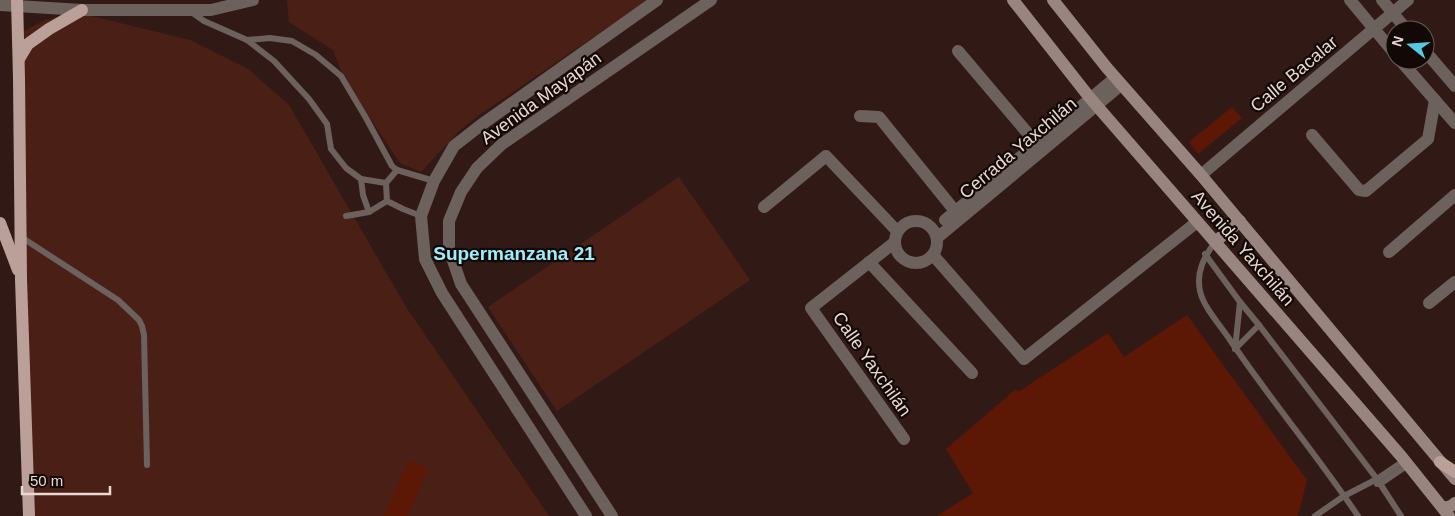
<svg xmlns="http://www.w3.org/2000/svg" width="1455" height="516" font-family="Helvetica,sans-serif">
  <style>
    .green { fill: #4a2016 }
    .building { fill: #5d1705 }
    .lines { fill: none; stroke-linecap: round; stroke-linejoin: round }
    .service { stroke: #6d615d; stroke-width: 6 }
    .minor { stroke: #6d615d; stroke-width: 12 }
    .tertiary { stroke: #6d615d; stroke-width: 12 }
    .secondary { stroke: #99857f; stroke-width: 12 }
    .primary { stroke: #baa099; stroke-width: 12 }
    .labels { text-anchor: middle; dominant-baseline: central; stroke-width: 4.5; stroke-linejoin: round; paint-order: stroke }
    .street-label { font-size: 18px; fill: #e9d8d4; stroke: #120806 }
    .neighbourhood-label { font-size: 19px; font-weight: bold; fill: #9eedfe; stroke: #120806 }
  </style>
  <rect width="100%" height="100%" fill="#311a15"/>
  <g class="green">
    <path d="M287 0H648L482 113 460 130 421 172 400 163 345 80 333 50 289 22Z"/>
    <path d="M75 12 190 40 248 69 289 105 406 307 549 516H32L18 83 24 31 45 20Z"/>
    <path d="M679 177 750 280 557 411 488 307Z"/>
  </g>
  <g class="building">
    <path d="M1232 107 1242 118 1198 154 1189 142Z"/>
    <path d="M1187 315 1307 480 1298 516H937L973 493 946 449 1016 389 1018 392 1108 333 1124 357Z"/>
    <path d="M409 460 428 469 408 516H384Z"/>
  </g>
  <g class="lines">
    <g class="service">
      <path d="M190 11 204 21 247 40 274 61 309 99 327 124 331 149 346 168 361 179"/>
      <path d="M247 40 270 38 292 41 316 55 341 76 366 118 392 166 397 170 434 181"/>
      <path d="M387 201 386 183 397 170"/>
      <path d="M369 212 363 195 361 179 386 183"/>
      <path d="M346 216 369 212 387 201 403 209 421 216"/>
      <path d="M21 237 118 300 139 320 142 326 144 335 147 465"/>
      <path d="M1215 242C1204 257 1196 272 1200 291 1203 306 1219 324 1228 337 1269 398 1317 455 1358 516"/>
      <path d="M1205 254 1240 302 1259 325 1377 479 1401 516"/>
      <path d="M1235 349 1240 302"/>
      <path d="M1235 349 1259 325"/>
      <path d="M1377 484H1380L1408 465"/>
      <path d="M1315 516 1344 496 1377 479 1405 460"/>
    </g>
    <g class="minor">
      <path d="M958 51 1036 143"/>
      <path d="M860 116 879 117 955 211"/>
      <path d="M1312 135 1359 190 1366 191 1428 139 1435 100"/>
      <path d="M1201 175 1408 0"/>
      <path d="M764 207 826 156 897 231"/>
      <path d="M945 220 1115 78"/>
      <circle cx="916" cy="242" r="21"/>
      <path d="M937 238 1121 85"/>
      <path d="M895 242 811 308 904 439"/>
      <path d="M1389 252 1455 195"/>
      <path d="M933 255 1024 359 1197 222"/>
      <path d="M869 262 972 373"/>
      <path d="M1429 303 1455 282"/>
    </g>
    <g class="tertiary">
      <path d="M1350 0 1395 54"/>
      <path d="M1382 0 1407 30"/>
      <path d="M0 5 82 10H211L253 0"/>
      <path d="M1425 51 1455 86"/>
      <path d="M1400 60 1455 123"/>
      <path d="M586 516 442 293 425 259 421 216 434 181 454 146 481 125 657 0"/>
      <path d="M612 516 461 284 449 249V221L461 192 477 168 502 144 711 0"/>
    </g>
    <g class="secondary">
      <path d="M1013 0 1090 98 1401 456 1449 516"/>
      <path d="M1053 0 1107 68 1201 175 1455 479"/>
      <path d="M1215 242 1240 221"/>
      <path d="M1443 508 1451 506 1455 503"/>
    </g>
    <g class="primary">
      <path d="M17 0 19 78 21 279 29 516"/>
      <path d="M19 59 28 44 49 29 82 10"/>
      <path d="M0 223 18 270"/>
      <path d="M1440 462 1455 472"/>
    </g>
  </g>
  <g class="labels">
    <g class="street-label">
      <text transform="translate(1294 74) rotate(-40)">Calle Bacalar</text>
      <text transform="translate(541 98) rotate(-36)">Avenida Mayapán</text>
      <text transform="translate(1018 148) rotate(-40)">Cerrada Yaxchilán</text>
      <text transform="translate(1243 248) rotate(49)">Avenida Yaxchilán</text>
      <text transform="translate(872 364) rotate(55)">Calle Yaxchilán</text>
    </g>
    <g class="neighbourhood-label">
      <text x="514" y="253">Supermanzana 21</text>
    </g>
  </g>
  <g transform="translate(1410 45) rotate(287)"><circle r="24" fill="#120806" stroke="#685b58"/>
  <path d="M0-4L9 19L0 12L-9 19Z" fill="#56c9e0"/>
  <text y="-8" font-size="14" font-weight="bold" text-anchor="middle" fill="#e9d8d4">N</text>
  </g>
  <path d="M22 486v8h88v-8" fill="none" stroke="#e9d8d4" stroke-width="2.5"/>
  <text x="30" y="486" font-size="15" fill="#e9d8d4" stroke="#120806" stroke-width="4" paint-order="stroke">50 m</text>
</svg>
